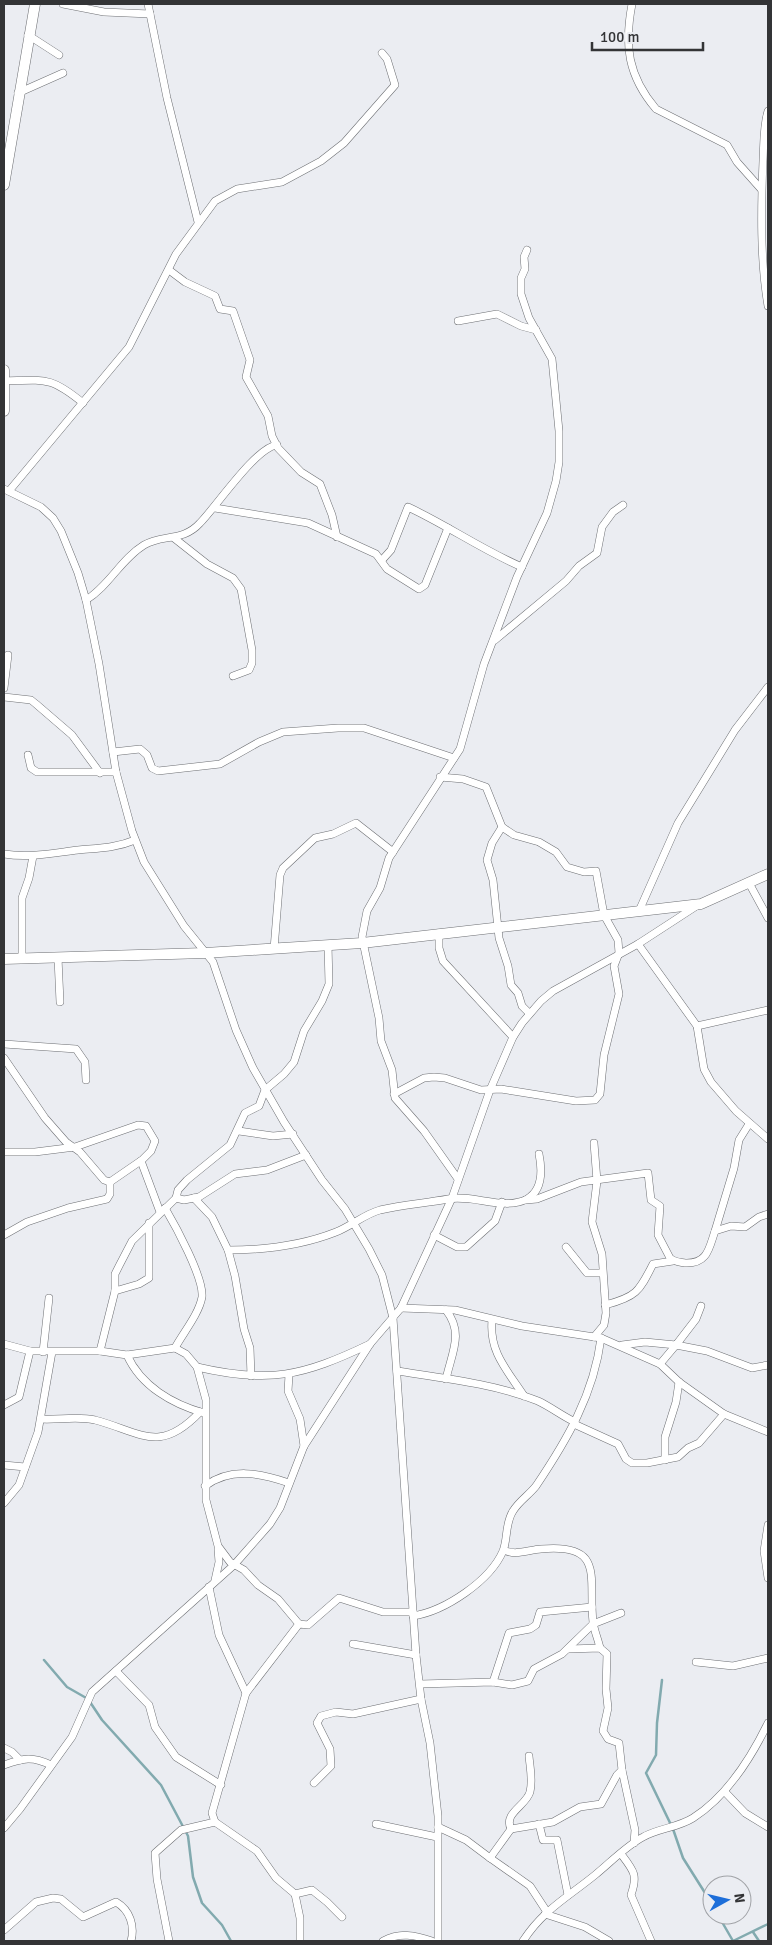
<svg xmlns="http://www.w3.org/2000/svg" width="772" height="1945" font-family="Signika,sans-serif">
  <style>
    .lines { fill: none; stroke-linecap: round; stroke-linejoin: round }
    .stream { stroke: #82aaaf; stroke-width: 2.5 }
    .street-casing { stroke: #6d6f73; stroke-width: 8 }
    .secondary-casing { stroke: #6d6f73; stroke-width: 11 }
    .street { stroke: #fff; stroke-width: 7 }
    .secondary { stroke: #fff; stroke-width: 10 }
  </style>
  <rect width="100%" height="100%" fill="#ebedf2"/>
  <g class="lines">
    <g class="stream">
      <path d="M44 1660 67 1687 88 1699 102 1720 161 1785 188 1836 193 1877 202 1903 222 1925 231 1941"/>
      <path d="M662 1680 657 1723 656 1755 646 1773 673 1829 683 1858 712 1904"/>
      <path d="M718 1915 733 1941"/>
      <path d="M753 1932 759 1941"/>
      <path d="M733 1941 768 1924"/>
    </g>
    <g class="street-casing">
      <g id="street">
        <path d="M63 4 104 12 150 14"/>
        <path d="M148 4 167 98 198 222"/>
        <path d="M632 4C624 46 628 76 656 109L727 145 737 162 761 189"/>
        <path d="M28 35 59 55"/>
        <path d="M18 93 63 73"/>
        <path d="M768 111C763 127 764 144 763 161 761 209 760 259 768 306"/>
        <path d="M169 270 185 282 215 296 220 309 233 311 250 360 246 377 268 416 272 436 278 448 301 472 320 484 332 515 337 537"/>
        <path d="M458 321 497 314 521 326 536 330"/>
        <path d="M4 381C45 380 50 376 83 403"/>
        <path d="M4 489 41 507 53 518 61 531 78 573 86 600 99 664 116 772 132 831 144 862 184 926 213 962 236 1030 253 1068 284 1122 322 1180 345 1209 369 1249 382 1275 393 1318 416 1655 421 1699 430 1743 438 1816V1941"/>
        <path d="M9 491 129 347 176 254 215 201 237 189 282 182 321 161 344 143 395 85 387 59 382 53"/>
        <path d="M215 508 308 523 376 554 387 569 419 589 425 585 448 528"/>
        <path d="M174 538 207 564 233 578 241 589 252 650V663L249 670 233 676"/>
        <path d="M382 560 391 550 408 507C447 525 482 550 522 567"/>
        <path d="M86 600C109 586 121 559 144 545 162 534 183 542 200 523 216 507 256 447 277 445"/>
        <path d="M495 640 566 581 579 566 597 553 602 527 613 512 623 505"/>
        <path d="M4 688 8 655"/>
        <path d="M4 697 31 700 36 704 72 735 100 773"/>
        <path d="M113 752 140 749 147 755 152 768 158 771 220 764 259 742 283 732 338 728H364L454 758"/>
        <path d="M28 755 31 768 37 772H116"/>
        <path d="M502 827 492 843 487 860 493 880 499 938 508 966 511 985 518 993 522 1006 529 1013"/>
        <path d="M4 854C29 858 53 853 78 850 98 848 116 848 135 840"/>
        <path d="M749 883 768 918"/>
        <path d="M639 911 678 823 735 730 768 687"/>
        <path d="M439 933V948L443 961 513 1037"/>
        <path d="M638 944 697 1026 704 1069 711 1082 736 1111 768 1139"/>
        <path d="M274 949 280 875 283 868 315 838 333 834 356 823 393 852"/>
        <path d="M58 958 60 1002"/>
        <path d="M22 959V898L29 878 33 856"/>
        <path d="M697 1026 768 1010"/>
        <path d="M4 1044 76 1049 85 1062 86 1080"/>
        <path d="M4 1058 45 1118 66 1142 80 1152 104 1180 110 1182"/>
        <path d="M394 1094 424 1078 434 1077 445 1078 481 1090 501 1089 576 1101 595 1100 600 1094 604 1055 619 994 614 966 619 953 618 940 604 915 596 871 584 872 567 867 556 852 539 842 514 835 502 827 486 787 463 779 440 777"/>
        <path d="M239 1131 273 1136 293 1134"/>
        <path d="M594 1143 597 1181 592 1222 602 1254 606 1313 604 1325 594 1337"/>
        <path d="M4 1152H35L75 1147 138 1125 146 1126 155 1141 151 1151 142 1160 110 1182"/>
        <path d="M141 1161 160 1212"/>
        <path d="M458 1179 424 1131 395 1098 392 1070 381 1041 379 1018 362 937 367 911 380 888 389 858 460 749 484 664 517 577 547 513 556 481 559 462V431L552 359 529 318 521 294V278L525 269 524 257 527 250"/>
        <path d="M176 1198 184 1200 199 1197 235 1174 267 1170 306 1155"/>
        <path d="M194 1198 212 1217 228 1250C263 1250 303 1245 336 1232 351 1226 365 1214 380 1210 402 1205 426 1203 448 1199 473 1194 504 1211 527 1199 543 1190 542 1169 539 1154"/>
        <path d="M526 1200 537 1199 581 1182 648 1173 651 1200 660 1206 658 1235 670 1258C674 1262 680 1262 685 1263 708 1264 709 1248 715 1231L731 1226 745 1227 759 1217 768 1214"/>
        <path d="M165 1208C175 1225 204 1278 202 1297 199 1314 183 1333 175 1348"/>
        <path d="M715 1231 734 1168 739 1140 749 1124"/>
        <path d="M4 1235 27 1222 68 1208 107 1199 110 1194V1182"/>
        <path d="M434 1235 457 1247H466L495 1221 502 1202"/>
        <path d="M566 1247 587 1273H602"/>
        <path d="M228 1250 235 1276 244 1329 250 1348 251 1376"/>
        <path d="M115 1291 139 1284 149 1278V1223"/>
        <path d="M605 1305C636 1297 639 1292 653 1264L673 1261"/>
        <path d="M401 1308 455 1310 522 1326 601 1338 660 1364 679 1382 724 1414 768 1432"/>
        <path d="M446 1310C464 1333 452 1352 446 1379"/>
        <path d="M492 1320C489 1352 507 1370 524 1396"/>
        <path d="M4 1344 30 1351H100L127 1355 175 1348 186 1354 197 1367C269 1384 303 1376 370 1344"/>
        <path d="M622 1345 645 1342 676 1345 696 1319 701 1306"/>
        <path d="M100 1351 115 1291V1274L119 1266 132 1241 176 1198 178 1190 187 1180 230 1145 245 1113 259 1106 265 1090 284 1074 294 1062 304 1031 322 1001 329 984 328 945"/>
        <path d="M43 1352 49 1298"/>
        <path d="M127 1355C141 1386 172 1404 204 1413"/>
        <path d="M660 1364 676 1345 707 1351 752 1368 768 1365"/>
        <path d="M197 1367 206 1400V1500L218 1546 230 1562 244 1570 258 1585 278 1599 299 1624"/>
        <path d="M397 1371C442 1378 496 1384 538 1401 551 1407 562 1416 575 1422"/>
        <path d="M289 1375 288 1391 300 1419 304 1446"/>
        <path d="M4 1405 19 1397 30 1351"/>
        <path d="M41 1419C59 1420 78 1416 95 1420 141 1432 159 1455 200 1412"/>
        <path d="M574 1424 618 1444 626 1459 632 1463H647L678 1457 688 1448 699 1443 724 1414"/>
        <path d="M665 1460V1437L676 1402 679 1382"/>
        <path d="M4 1465 25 1467"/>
        <path d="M205 1486C231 1467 260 1473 289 1483"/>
        <path d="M4 1503 19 1485 38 1432 52 1352"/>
        <path d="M768 1525 764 1551 768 1578"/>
        <path d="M504 1550C515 1556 528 1550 541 1549 606 1543 588 1578 593 1622 594 1630 598 1639 600 1648"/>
        <path d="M215 1580 219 1562 218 1549"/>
        <path d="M209 1587 219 1635 246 1693"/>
        <path d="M413 1616C445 1611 490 1581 503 1551 508 1538 505 1523 513 1511 519 1501 529 1495 536 1486 567 1440 594 1394 601 1338"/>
        <path d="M353 1644 416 1655"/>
        <path d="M696 1662 733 1666 768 1658"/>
        <path d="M116 1671 149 1705 155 1727 176 1757 221 1785"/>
        <path d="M493 1682 509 1633 530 1629 536 1625 540 1612 592 1607"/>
        <path d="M420 1684 493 1682 512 1685 528 1681 534 1669 562 1654 593 1624 621 1613"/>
        <path d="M4 1748 12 1752 20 1760"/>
        <path d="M529 1756C530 1768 533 1780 530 1792 526 1806 503 1813 511 1829L490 1858 530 1886 547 1912"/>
        <path d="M4 1765C24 1758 32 1756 51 1765"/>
        <path d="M622 1770 635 1830 634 1843"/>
        <path d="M314 1783 331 1766 330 1749 317 1723 321 1716 336 1712 353 1714 421 1699"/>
        <path d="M725 1792 745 1813 768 1827"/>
        <path d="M215 1822 257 1851 276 1878 295 1894 312 1890 327 1902 342 1917"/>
        <path d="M376 1824 437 1837"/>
        <path d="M539 1824 543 1840H557L568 1895"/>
        <path d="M438 1827 466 1840 490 1858"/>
        <path d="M4 1828 20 1809 72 1737 92 1692 234 1565 270 1524 280 1508 304 1446 370 1344 401 1308 452 1198 490 1090 513 1037 522 1023 541 1001 553 991 638 944 698 905"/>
        <path d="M511 1829 553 1822 580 1807 601 1804 617 1775 622 1770 619 1743 608 1739 603 1731 608 1708 606 1689 607 1654 600 1648 569 1649"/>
        <path d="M621 1854C634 1871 638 1875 631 1895L651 1941"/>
        <path d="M295 1894 300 1918V1941"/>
        <path d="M545 1914 585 1927 609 1941"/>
        <path d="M4 1930 36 1902 53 1898 61 1899 83 1917 116 1902C130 1910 135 1926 131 1941"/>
        <path d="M169 1941 157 1879 155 1853 181 1830 215 1822 212 1813 246 1693 299 1624 308 1625 339 1598 383 1612H413"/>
        <path d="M383 1941C400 1932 415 1935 432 1941"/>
        <path d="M523 1941C543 1910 568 1897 595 1875 611 1862 626 1846 643 1837 659 1828 677 1828 693 1818 726 1797 751 1758 768 1723"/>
      </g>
    </g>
    <g class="secondary-casing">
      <g id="secondary">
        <path d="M4 185 35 4"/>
        <path d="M4 370V411"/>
        <path d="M4 959 205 953 362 943 701 904 768 874"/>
      </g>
    </g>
    <use href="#street" class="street"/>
    <use href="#secondary" class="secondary"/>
  </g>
  <rect width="772" height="1945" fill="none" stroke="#333436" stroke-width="10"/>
  <g transform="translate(727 1900) rotate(82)"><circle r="24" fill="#ebedf2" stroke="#a1a3a7"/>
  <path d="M0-4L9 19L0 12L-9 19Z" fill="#1d6ed9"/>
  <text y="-8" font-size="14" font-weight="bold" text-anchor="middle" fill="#333436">N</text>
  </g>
  <path d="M592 42v8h111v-8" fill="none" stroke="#333436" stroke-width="2.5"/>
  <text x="600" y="42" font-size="15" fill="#333436" stroke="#ebedf2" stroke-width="4" paint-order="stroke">100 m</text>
</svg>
